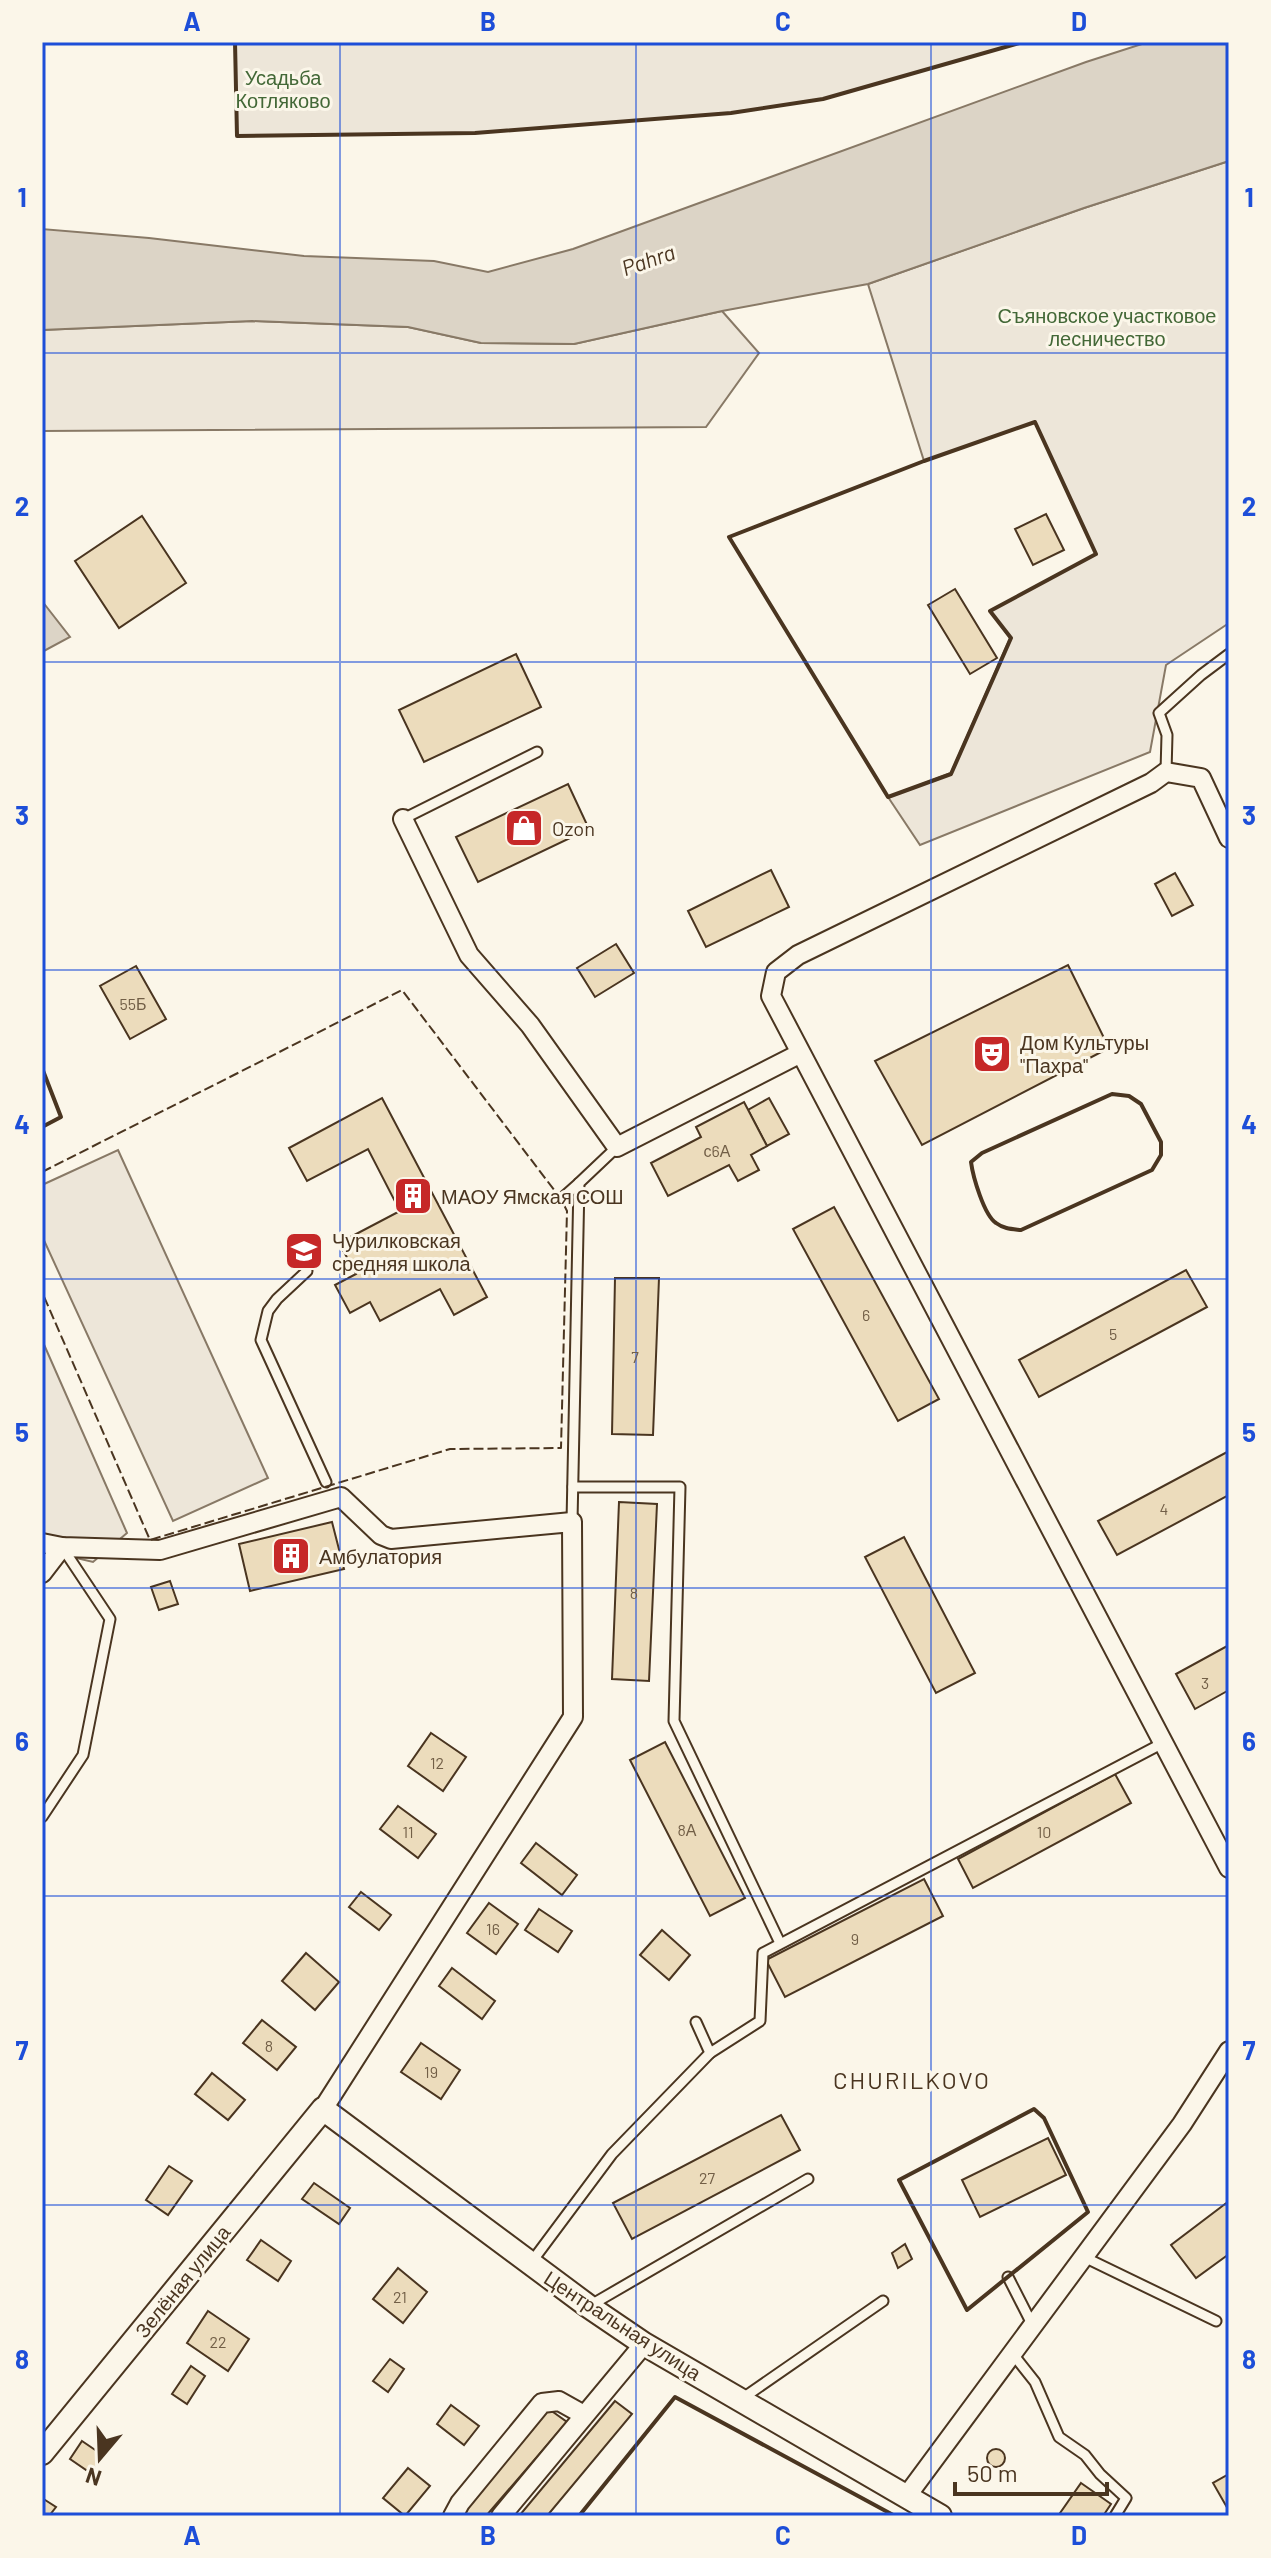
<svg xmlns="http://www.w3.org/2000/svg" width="1271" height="2558" font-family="Barlow,sans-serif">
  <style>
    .green { fill: #ede6d9; stroke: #887966; stroke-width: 2 }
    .water { fill: #dcd4c6; stroke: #887966; stroke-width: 2 }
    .building { fill: #ecdcbc; stroke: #4a3520; stroke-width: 2 }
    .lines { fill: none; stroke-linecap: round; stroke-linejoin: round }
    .service-casing { stroke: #4a3520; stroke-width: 13 }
    .minor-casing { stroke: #4a3520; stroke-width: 22 }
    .tertiary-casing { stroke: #4a3520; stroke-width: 26 }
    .service { stroke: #fbf6e9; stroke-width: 9 }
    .minor { stroke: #fbf6e9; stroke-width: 18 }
    .tertiary { stroke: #fbf6e9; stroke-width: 22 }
    .fence { stroke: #4a3520; stroke-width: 2; stroke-dasharray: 10 4; stroke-linecap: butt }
    .wall { stroke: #4a3520; stroke-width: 4 }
    .grid { fill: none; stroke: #1d4ed8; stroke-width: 2; stroke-opacity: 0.55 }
    .labels { text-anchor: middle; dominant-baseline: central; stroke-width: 6; stroke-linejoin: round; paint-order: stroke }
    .number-label { font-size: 16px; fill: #725f47 }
    .park-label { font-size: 20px; fill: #436837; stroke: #fbf6e9 }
    .poi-label { font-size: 20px; fill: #4a3520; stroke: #fbf6e9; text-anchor: start }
    .street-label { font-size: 20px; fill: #4a3520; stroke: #fbf6e9 }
    .water-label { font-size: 22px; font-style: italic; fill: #4a3520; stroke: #fbf6e9 }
    .quarter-label { font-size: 24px; letter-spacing: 2px; fill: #4a3520; stroke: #fbf6e9 }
    .neatline { fill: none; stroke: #1d4ed8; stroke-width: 3 }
    .grid-label { font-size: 26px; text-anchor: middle; font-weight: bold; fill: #1d4ed8 }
  </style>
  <rect width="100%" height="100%" fill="#fbf6e9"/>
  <g class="green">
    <path d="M235 42H1022L823 99 731 113 475 133 237 136Z"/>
    <path d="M1229 161V623L1166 665 1150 752 920 845 888 797 951 773 1010 638 990 611 1096 554 1035 422 924 461 868 284 1084 208Z"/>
    <path d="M722 311 759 353 706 427 42 431V330L252 321 408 327 481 343 574 344Z"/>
    <path d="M118 1150 268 1478 173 1521 42 1236V1185Z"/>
    <path d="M42 1340 127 1533 93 1562 42 1550Z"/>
  </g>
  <g class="water">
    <path d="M1148 42H1229V161L1084 208 868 284 722 311 574 344 481 343 408 327 252 321 42 330V229L149 238 304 256 434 261 488 272 573 249 1086 62Z"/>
    <path d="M42 601 70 637 42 652Z"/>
  </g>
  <g class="building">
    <path d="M1046 514 1064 550 1033 565 1015 529Z"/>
    <path d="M142 516 186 583 119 628 75 561Z"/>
    <path d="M955 589 997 658 970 674 928 605Z"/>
    <path d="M516 654 541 707 424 762 399 710Z"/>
    <path d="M568 784 589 829 478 882 456 837Z"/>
    <path d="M771 870 789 907 706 947 688 911Z"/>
    <path d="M1175 873 1193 905 1172 916 1155 884Z"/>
    <path d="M616 944 634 973 595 997 577 968Z"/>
    <path d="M1068 965 1109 1048 922 1145 875 1061Z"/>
    <path d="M136 966 166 1019 130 1039 100 986Z"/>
    <path d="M382 1098 487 1297 454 1315 440 1289 380 1321 370 1302 350 1313 335 1285 356 1274 339 1243 400 1211 368 1149 307 1181 289 1148Z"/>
    <path d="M769 1098 789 1134 767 1146 748 1110Z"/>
    <path d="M744 1102 767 1146 751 1155 759 1170 738 1181 729 1165 668 1196 651 1163 701 1137 696 1127Z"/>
    <path d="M834 1207 939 1399 898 1421 793 1229Z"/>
    <path d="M1186 1270 1207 1307 1039 1397 1019 1360Z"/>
    <path d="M615 1278H659L653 1435 612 1434Z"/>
    <path d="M1229 1451V1495L1117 1555 1098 1521Z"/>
    <path d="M619 1502 657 1504 649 1681 612 1679Z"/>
    <path d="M332 1522 344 1569 250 1591 239 1544Z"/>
    <path d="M904 1537 975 1673 936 1693 865 1557Z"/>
    <path d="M170 1581 178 1604 159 1610 151 1587Z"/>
    <path d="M1229 1645V1690L1195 1709 1176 1674Z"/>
    <path d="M431 1733 466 1757 443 1791 408 1766Z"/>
    <path d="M665 1742 745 1898 710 1916 630 1760Z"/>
    <path d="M1115 1774 1131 1803 973 1888 958 1859Z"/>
    <path d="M398 1806 436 1834 418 1858 380 1829Z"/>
    <path d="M536 1843 577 1875 562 1895 521 1863Z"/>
    <path d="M924 1879 943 1916 785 1997 766 1960Z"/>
    <path d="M361 1892 391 1915 379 1930 349 1907Z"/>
    <path d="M489 1903 518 1924 496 1954 467 1933Z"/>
    <path d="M539 1909 572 1931 558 1952 525 1930Z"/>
    <path d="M662 1930 690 1955 669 1980 640 1955Z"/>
    <path d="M306 1953 339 1982 315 2010 282 1981Z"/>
    <path d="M452 1968 495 2001 482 2019 439 1986Z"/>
    <path d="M262 2020 296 2047 277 2070 243 2043Z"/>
    <path d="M421 2043 460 2070 441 2099 401 2072Z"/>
    <path d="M212 2073 245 2100 228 2120 195 2094Z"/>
    <path d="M781 2115 800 2150 632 2239 613 2203Z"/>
    <path d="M1048 2138 1066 2175 980 2217 962 2180Z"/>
    <path d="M169 2166 192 2181 168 2215 146 2200Z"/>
    <path d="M314 2183 350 2208 339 2224 302 2199Z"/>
    <path d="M1229 2201V2254L1196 2278 1171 2245Z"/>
    <path d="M261 2240 291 2261 278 2281 247 2260Z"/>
    <path d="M905 2244 912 2259 898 2268 892 2253Z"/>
    <path d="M398 2268 427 2292 403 2323 373 2299Z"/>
    <path d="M208 2311 249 2339 228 2371 187 2343Z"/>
    <path d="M390 2359 404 2369 388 2392 373 2381Z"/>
    <path d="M191 2366 205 2376 187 2404 172 2394Z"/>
    <path d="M615 2401 632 2414 547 2516H519Z"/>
    <path d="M451 2405 479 2426 464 2445 437 2424Z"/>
    <path d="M546 2407 567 2422 486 2516H466L463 2513Z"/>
    <path d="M82 2441 104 2456 92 2474 70 2459Z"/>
    <circle cx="996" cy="2458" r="9"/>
    <path d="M408 2468 430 2486 405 2516 383 2498Z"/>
    <path d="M1229 2474V2511L1213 2483Z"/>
    <path d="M1081 2483 1111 2504 1103 2516H1058Z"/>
    <path d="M42 2498 56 2507 49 2516H42Z"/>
  </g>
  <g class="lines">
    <g class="service-casing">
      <g id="service">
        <path d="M1166 772 1167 735 1159 713 1201 675 1229 654"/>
        <path d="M403 819 537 752"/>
        <path d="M561 1199 579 1183"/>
        <path d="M307 1271 277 1299 268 1311 261 1340 326 1482"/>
        <path d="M573 1487H680L674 1721 780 1943"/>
        <path d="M572 1522 579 1183 617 1147"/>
        <path d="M42 1817 83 1755 110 1619 62 1547"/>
        <path d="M710 2053 760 2021 763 1953 1163 1743"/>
        <path d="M1084 2257 1216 2321"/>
        <path d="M530 2264 612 2154 710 2053 696 2022"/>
        <path d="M1008 2277 1033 2326"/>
        <path d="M591 2305 808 2179"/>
        <path d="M1012 2353 1035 2382 1059 2437 1085 2455 1100 2474 1126 2498 1115 2516"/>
        <path d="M743 2398 883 2301"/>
      </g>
    </g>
    <g class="minor-casing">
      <g id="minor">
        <path d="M403 819 469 955 530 1025 617 1147 799 1054"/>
        <path d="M1229 838 1201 778 1166 772 1151 783 798 955 776 972 771 996 1229 1868"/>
        <path d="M42 1543 62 1547 160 1550 341 1497 381 1535 391 1539 572 1522 573 1717 323 2109"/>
        <path d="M42 1573 62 1547"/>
        <path d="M906 2497 1182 2124 1229 2051"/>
        <path d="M453 2516 460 2503 542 2403 559 2401 584 2415"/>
        <path d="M501 2516 644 2344"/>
      </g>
    </g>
    <g class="tertiary-casing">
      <path id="tertiary" d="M42 2453 323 2109 588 2306 644 2344 940 2516"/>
    </g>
    <use href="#service" class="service"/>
    <use href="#minor" class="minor"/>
    <use href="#tertiary" class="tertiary"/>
    <path class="fence" d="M42 1172 402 990 561 1199 567 1211 561 1448 450 1449 150 1540 42 1292"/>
    <g class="wall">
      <path d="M235 42 237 136 475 133 731 113 823 99 1023 42"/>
      <path d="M1035 422 1096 554 990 611 1011 638 951 774 888 797 729 537 924 461Z"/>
      <path d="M42 1068 61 1117 42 1127"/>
      <path d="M1112 1094 1129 1096 1141 1104 1161 1142V1155L1152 1170 1021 1230C1012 1229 1004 1229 996 1223 984 1215 973 1177 971 1162L982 1153Z"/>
      <path d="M1034 2109 1044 2118 1088 2212 967 2310 899 2180Z"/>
      <path d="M579 2516 675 2397 895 2516"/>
    </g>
  </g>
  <path class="grid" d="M340 42V2516M636 42V2516M931 42V2516M42 353H1229M42 662H1229M42 970H1229M42 1279H1229M42 1588H1229M42 1896H1229M42 2205H1229"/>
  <defs>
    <g id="shop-square" transform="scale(2)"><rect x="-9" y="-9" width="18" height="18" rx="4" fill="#c62828" stroke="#fbf6e9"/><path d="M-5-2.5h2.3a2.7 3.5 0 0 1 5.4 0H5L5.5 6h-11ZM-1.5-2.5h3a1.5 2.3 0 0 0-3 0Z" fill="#fff"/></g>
    <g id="theatre-square" transform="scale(2)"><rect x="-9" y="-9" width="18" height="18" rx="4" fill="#c62828" stroke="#fbf6e9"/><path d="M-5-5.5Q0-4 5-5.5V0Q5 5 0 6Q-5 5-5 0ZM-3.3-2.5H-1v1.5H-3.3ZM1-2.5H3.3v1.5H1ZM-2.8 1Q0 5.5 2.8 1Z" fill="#fff"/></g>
    <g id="building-square" transform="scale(2)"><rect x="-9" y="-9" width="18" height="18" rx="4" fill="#c62828" stroke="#fbf6e9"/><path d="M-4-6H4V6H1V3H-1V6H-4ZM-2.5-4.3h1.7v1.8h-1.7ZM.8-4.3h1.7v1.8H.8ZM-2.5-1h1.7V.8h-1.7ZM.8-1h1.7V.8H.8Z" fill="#fff"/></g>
    <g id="school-square" transform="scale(2)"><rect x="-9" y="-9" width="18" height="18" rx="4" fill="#c62828" stroke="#fbf6e9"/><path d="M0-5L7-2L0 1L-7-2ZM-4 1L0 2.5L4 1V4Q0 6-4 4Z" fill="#fff"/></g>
  </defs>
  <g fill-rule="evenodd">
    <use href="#shop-square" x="524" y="828"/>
    <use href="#theatre-square" x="992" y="1054"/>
    <use href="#building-square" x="413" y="1196"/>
    <use href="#school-square" x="304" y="1251"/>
    <use href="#building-square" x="291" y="1556"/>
  </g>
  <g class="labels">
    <g class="number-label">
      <text x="133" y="1003">55Б</text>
      <text x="717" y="1150">с6А</text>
      <text x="866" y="1314">6</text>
      <text x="1113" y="1333">5</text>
      <text x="635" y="1356">7</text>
      <text x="1164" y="1508">4</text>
      <text x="634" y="1592">8</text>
      <text x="1205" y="1682">3</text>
      <text x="437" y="1762">12</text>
      <text x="687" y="1829">8А</text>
      <text x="408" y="1831">11</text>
      <text x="1044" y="1831">10</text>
      <text x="493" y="1928">16</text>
      <text x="855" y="1938">9</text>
      <text x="269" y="2045">8</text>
      <text x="431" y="2071">19</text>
      <text x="707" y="2177">27</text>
      <text x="400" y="2296">21</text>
      <text x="218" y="2341">22</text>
    </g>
    <g class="park-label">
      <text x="283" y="77">Усадьба<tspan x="283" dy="23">Котляково</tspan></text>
      <text x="1107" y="315">Съяновское участковое<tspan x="1107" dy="23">лесничество</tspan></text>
    </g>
    <g class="poi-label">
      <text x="552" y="828">Ozon</text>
      <text x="1020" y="1042">Дом Культуры<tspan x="1020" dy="23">"Пахра"</tspan></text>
      <text x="441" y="1196">МАОУ Ямская СОШ</text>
      <text x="332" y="1240">Чурилковская<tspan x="332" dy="23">средняя школа</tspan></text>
      <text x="319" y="1556">Амбулатория</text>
    </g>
    <g class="street-label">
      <text transform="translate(182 2281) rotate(-51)">Зелёная улица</text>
      <text transform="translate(623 2325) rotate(33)">Центральная улица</text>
    </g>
    <g class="water-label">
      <text transform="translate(648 259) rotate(-19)">Pahra</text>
    </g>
    <g class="quarter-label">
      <text x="912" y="2079">CHURILKOVO</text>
    </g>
  </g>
  <rect width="1271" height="2558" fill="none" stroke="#fbf6e9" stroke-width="88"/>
  <g transform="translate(100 2458) rotate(199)" stroke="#fbf6e9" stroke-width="6" paint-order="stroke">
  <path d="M0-6L14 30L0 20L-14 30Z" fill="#4a3520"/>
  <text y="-12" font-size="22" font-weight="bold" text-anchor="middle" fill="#4a3520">N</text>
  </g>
  <path d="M955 2482v12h152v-12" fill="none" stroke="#4a3520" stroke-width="4"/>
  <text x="967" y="2482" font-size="24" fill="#4a3520" stroke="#fbf6e9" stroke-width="6" paint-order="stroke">50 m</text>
  <rect x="44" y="44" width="1183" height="2470" class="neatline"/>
  <g class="grid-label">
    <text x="192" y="31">A</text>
    <text x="488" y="31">B</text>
    <text x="783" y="31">C</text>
    <text x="1079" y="31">D</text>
    <text x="22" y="207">1</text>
    <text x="1249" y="207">1</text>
    <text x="22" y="516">2</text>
    <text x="1249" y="516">2</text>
    <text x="22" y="825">3</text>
    <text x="1249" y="825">3</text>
    <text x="22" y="1134">4</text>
    <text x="1249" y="1134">4</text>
    <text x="22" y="1442">5</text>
    <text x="1249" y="1442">5</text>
    <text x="22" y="1751">6</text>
    <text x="1249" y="1751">6</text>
    <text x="22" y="2060">7</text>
    <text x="1249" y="2060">7</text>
    <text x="22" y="2369">8</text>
    <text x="1249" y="2369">8</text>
    <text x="192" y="2545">A</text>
    <text x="488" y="2545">B</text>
    <text x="783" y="2545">C</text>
    <text x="1079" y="2545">D</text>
  </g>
</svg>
